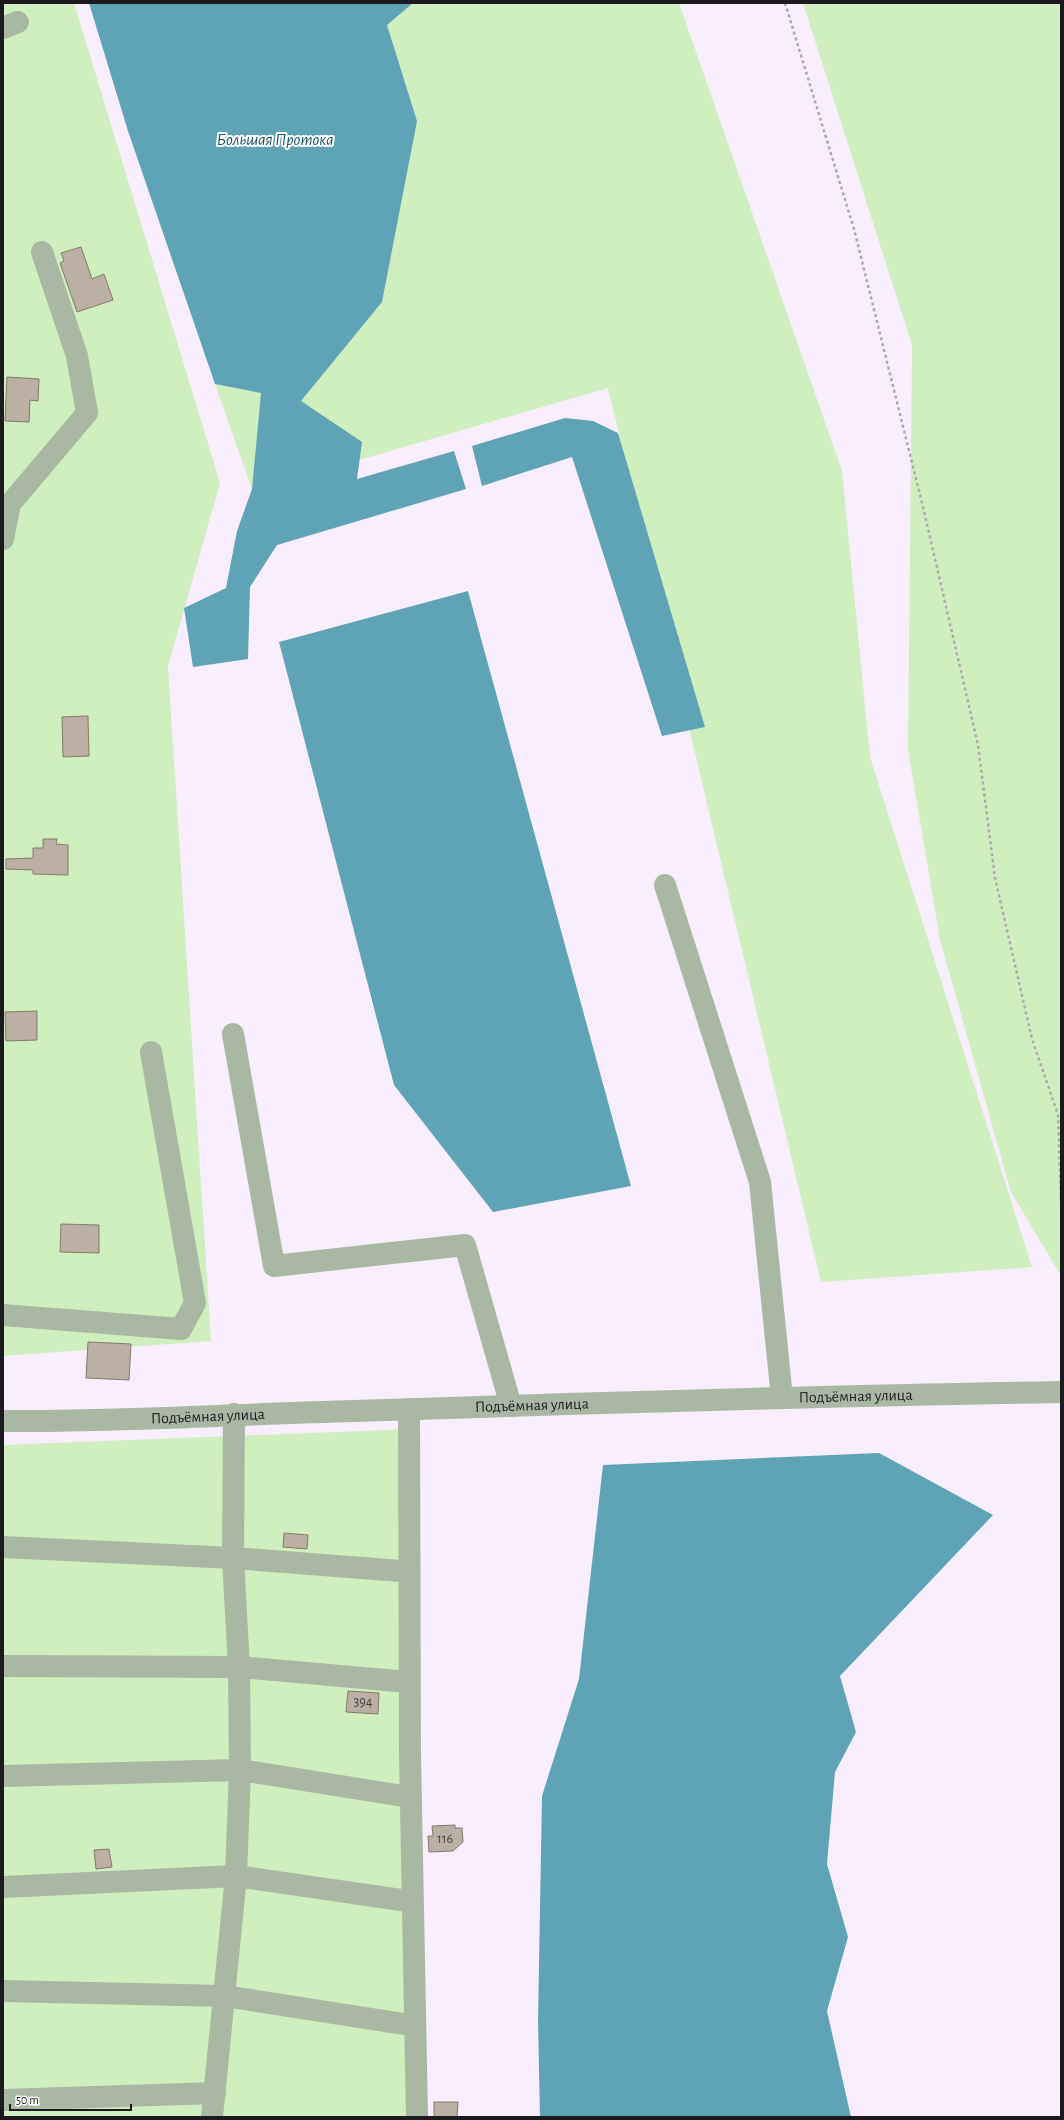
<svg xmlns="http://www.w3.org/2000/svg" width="1064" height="2120" font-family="'Alegreya Sans',sans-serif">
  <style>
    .green { fill: #cfefbe }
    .water { fill: #5ea3b6 }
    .building { fill: #bcb0a4; stroke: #84796e }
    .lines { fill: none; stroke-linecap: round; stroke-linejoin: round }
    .path { stroke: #aea6b2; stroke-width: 2.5; stroke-dasharray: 3 3; stroke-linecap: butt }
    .minor { stroke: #a9b8a3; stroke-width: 22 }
    .labels { text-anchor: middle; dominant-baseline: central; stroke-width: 4; stroke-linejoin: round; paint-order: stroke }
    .number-label { font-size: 14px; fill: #454040 }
    .street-label { font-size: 16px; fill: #1d1a1f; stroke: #fff }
    .water-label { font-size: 17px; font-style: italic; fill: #1c5564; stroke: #fff }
  </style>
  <rect width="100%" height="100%" fill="#f8eefd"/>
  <g class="green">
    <path d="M3 3H74L220 483 168 666 211 1341 3 1356Z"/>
    <path d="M413 3H679L842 471 870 757 1032 1267 821 1282 608 388 373 456 252 489 215 384 301 401 417 121 387 25Z"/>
    <path d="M803 3H1061V1276L1011 1192 940 940 908 750 912 345Z"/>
    <path d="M411 1429 418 2117H3V1445Z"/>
  </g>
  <g class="water">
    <path d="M89 3H413L387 25 417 121 382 302 301 401 362 442 357 479 454 451 466 489 277 545 250 587 248 659 193 667 184 608 226 588 237 531 252 489 261 393 215 384 128 131Z"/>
    <path d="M565 418 593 421 618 433 705 727 662 736 572 457 482 486 472 446Z"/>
    <path d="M468 591 631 1186 493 1212 394 1085 279 642Z"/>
    <path d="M879 1453 993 1515 840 1676 856 1732 835 1772 827 1864 848 1937 827 2011 851 2117H540L538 2021 542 1796 579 1679 603 1465Z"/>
  </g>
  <g class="building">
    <path d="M81 247 92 279 104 274 113 300 77 312 60 263 64 261 61 253Z"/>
    <path d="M7 377 39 379 38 401 30 400 29 422 5 421Z"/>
    <path d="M88 716 89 756 63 757 62 717Z"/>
    <path d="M43 839H57L56 844 68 845V875L33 874V870L6 869V859L33 858V848H43Z"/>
    <path d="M37 1011V1040L6 1041 5 1012Z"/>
    <path d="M61 1224 99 1225V1253L60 1252Z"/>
    <path d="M88 1342 131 1344 129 1380 86 1378Z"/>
    <path d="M284 1533 308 1535 307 1549 283 1547Z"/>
    <path d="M348 1691 379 1693 378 1714 346 1712Z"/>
    <path d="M455 1825V1828H462L463 1842 453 1851 429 1852 428 1836H433L432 1826Z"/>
    <path d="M109 1849 112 1867 96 1869 94 1850Z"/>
    <path d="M434 2102H458L457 2117H434Z"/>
  </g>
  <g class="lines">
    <path class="path" d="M785 3 854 229 923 507 978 745 995 878 1032 1039 1058 1115 1061 1203"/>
    <g class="minor">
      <path d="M3 28 18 22"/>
      <path d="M3 539 10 504 87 413 77 356 42 252"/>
      <path d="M665 885 760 1182 782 1398"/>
      <path d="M233 1034 274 1266 465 1245 511 1406"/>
      <path d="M3 1315 181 1329 195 1303 151 1052"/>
      <path d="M409 1409 410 1754 417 2117"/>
      <path id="s1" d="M3 1421C120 1422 237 1414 354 1411 590 1403 825 1396 1061 1392"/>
      <path d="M3 1547 233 1558 401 1571"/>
      <path d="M3 1666 239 1667 397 1681"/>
      <path d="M3 1776 240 1770 403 1796"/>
      <path d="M3 1887 236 1876 408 1901"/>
      <path d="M3 1991 225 1996 404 2024"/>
      <path d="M3 2100 215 2093"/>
      <path d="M212 2117 236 1876 240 1770 239 1667 233 1558 234 1414"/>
    </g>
  </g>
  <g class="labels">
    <g class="number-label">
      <text x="363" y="1702">394</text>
      <text x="445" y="1839">116</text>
    </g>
    <g class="street-label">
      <text stroke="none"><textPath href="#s1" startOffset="853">Подъёмная улица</textPath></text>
      <text stroke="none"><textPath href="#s1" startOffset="529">Подъёмная улица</textPath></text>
      <text stroke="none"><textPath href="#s1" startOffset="205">Подъёмная улица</textPath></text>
    </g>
    <g class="water-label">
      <text x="275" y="139">Большая Протока</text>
    </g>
  </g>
  <rect width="1064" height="2120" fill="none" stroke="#1d1a1f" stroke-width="8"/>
  <path d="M10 2104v6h121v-6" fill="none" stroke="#1d1a1f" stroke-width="2"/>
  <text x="16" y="2104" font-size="12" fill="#1d1a1f" stroke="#ffffff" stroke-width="3" paint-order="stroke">50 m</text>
</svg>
